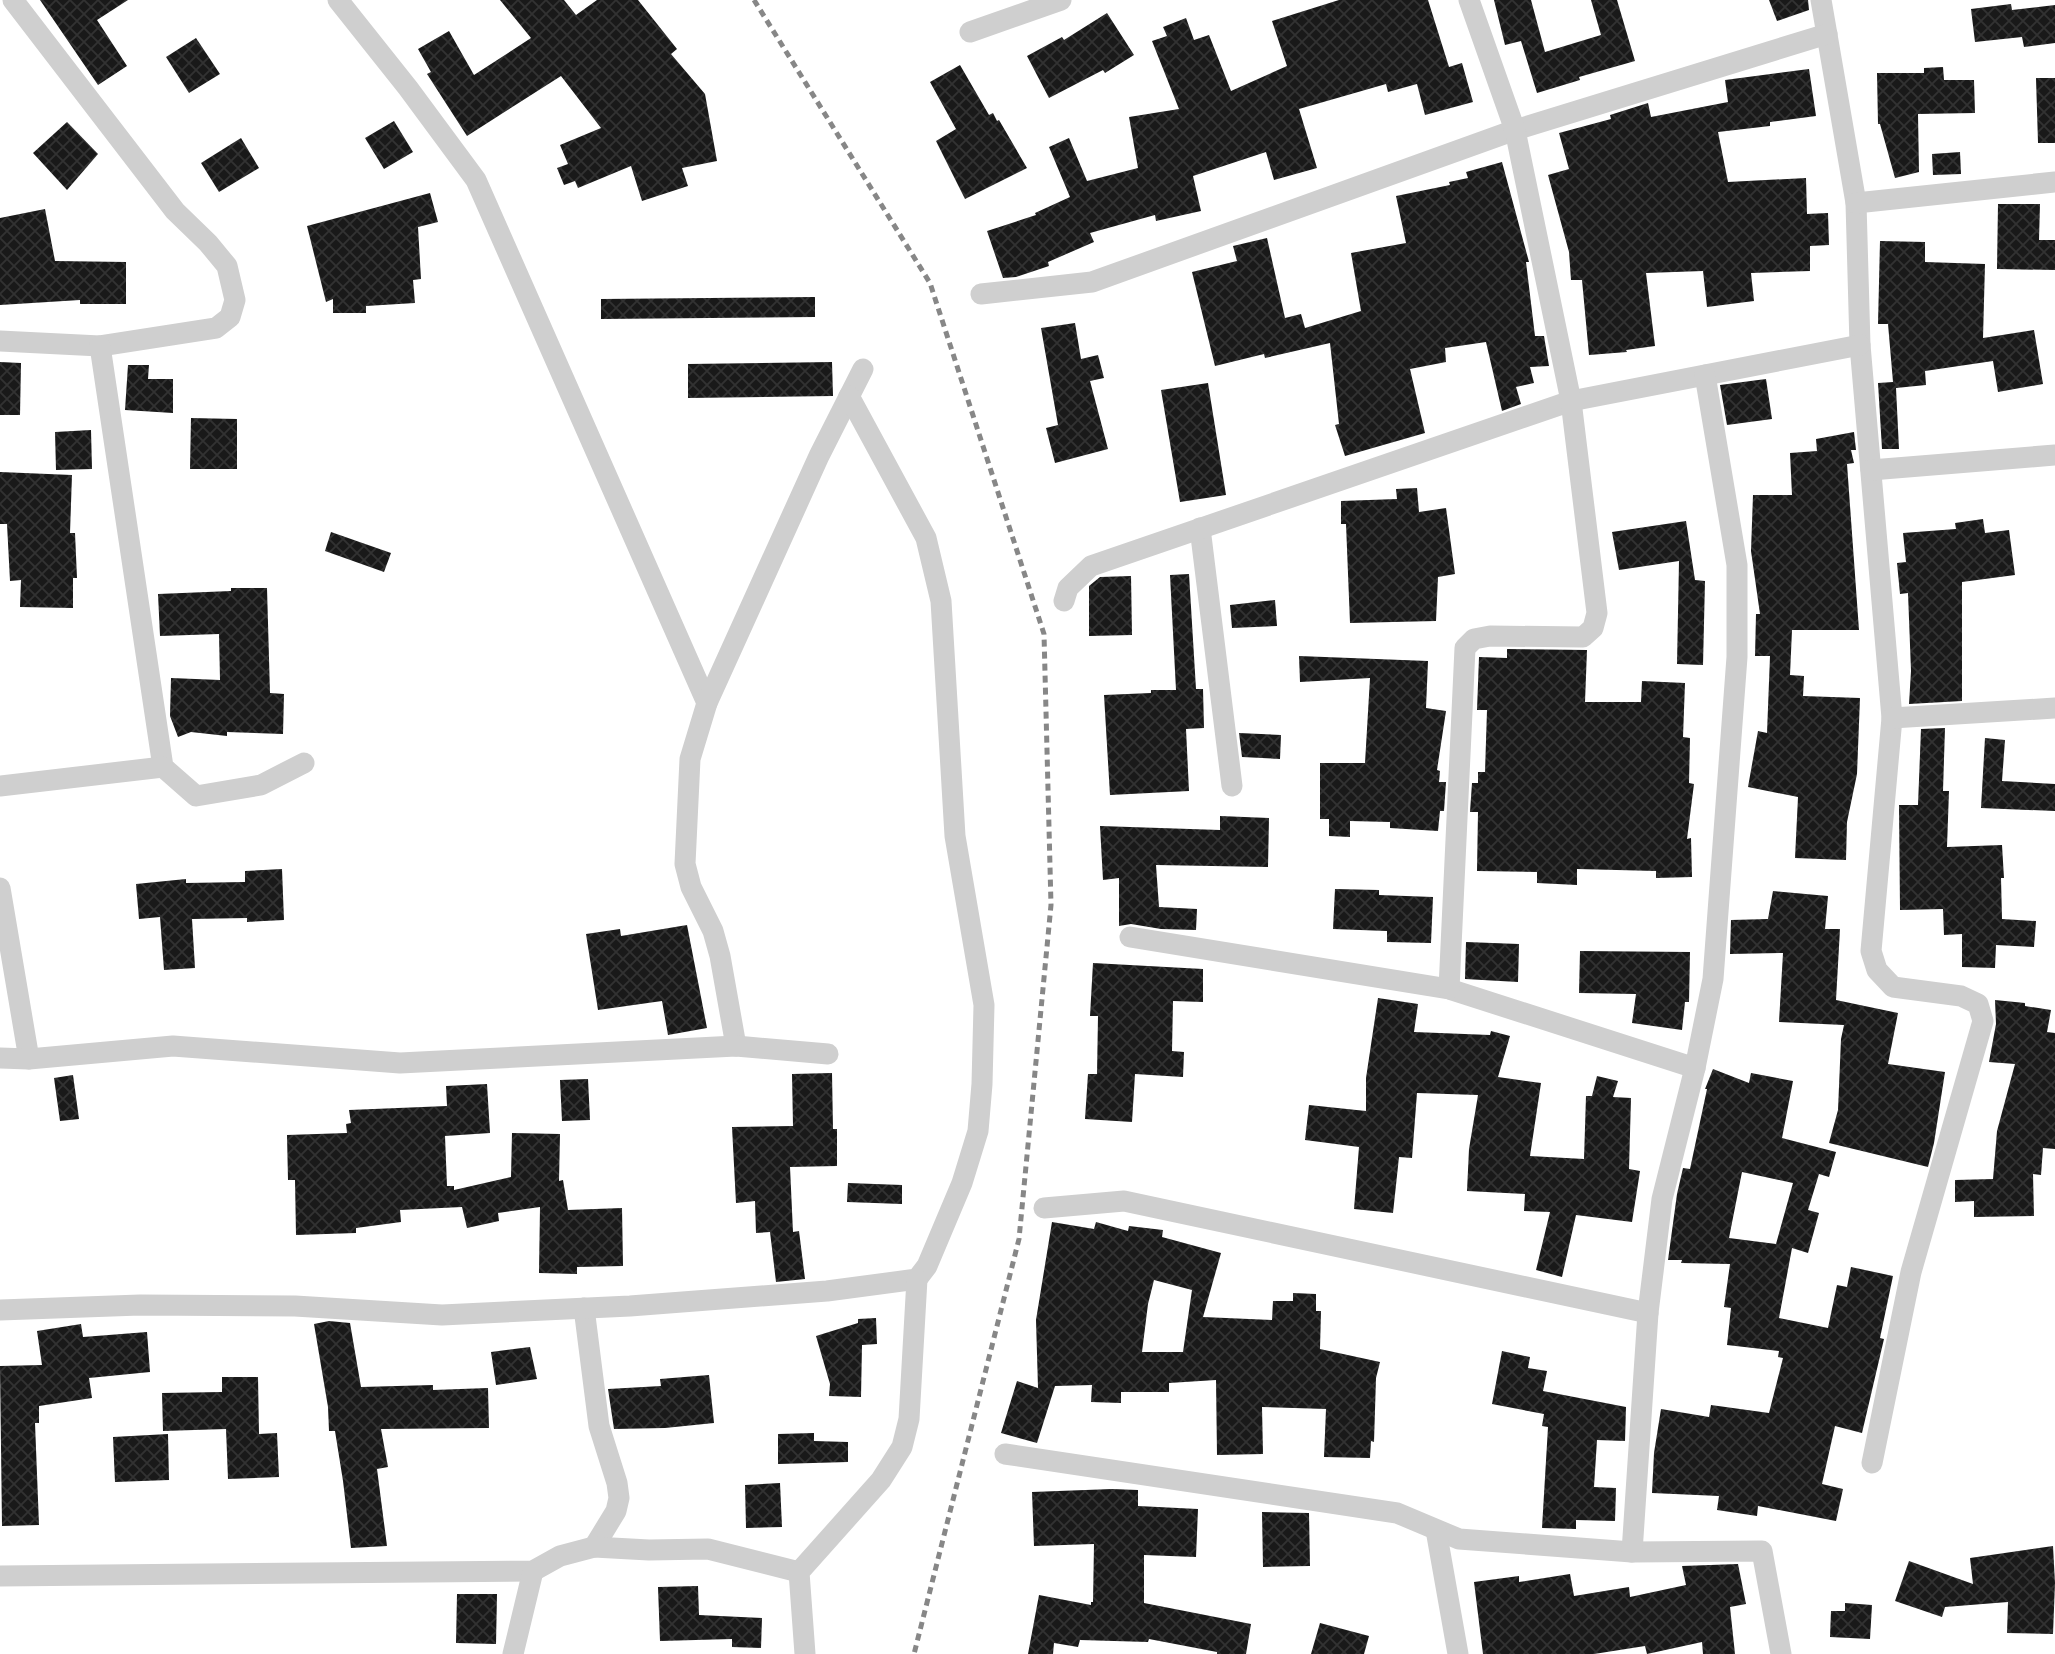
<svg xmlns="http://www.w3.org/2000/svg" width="2055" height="1654" font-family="Poppins,sans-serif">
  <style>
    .building { fill: url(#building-cross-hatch); fill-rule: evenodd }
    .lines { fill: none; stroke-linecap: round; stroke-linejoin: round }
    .minor { stroke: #cfcfcf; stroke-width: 21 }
    .rail { stroke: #878787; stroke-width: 5; stroke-dasharray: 7 5; stroke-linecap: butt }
  </style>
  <defs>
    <pattern id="building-cross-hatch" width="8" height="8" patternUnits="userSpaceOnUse" patternTransform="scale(1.75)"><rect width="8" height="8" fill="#191919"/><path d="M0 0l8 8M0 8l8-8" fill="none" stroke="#323232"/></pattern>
  </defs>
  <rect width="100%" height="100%" fill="#fff"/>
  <g class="building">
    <path d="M40 0H128L97 20 127 66 98 85Z"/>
    <path d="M500 0H564L576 15 597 0H638L677 49 671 54 705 94 717 161 682 168 688 186 642 201 631 166 578 188 575 181 564 185 557 168 568 164 560 145 601 128 561 76 467 136 427 74 431 72 418 49 449 31 474 75 531 38Z"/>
    <path d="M1339 0H1428L1449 67 1462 63 1473 102 1425 115 1417 84 1388 92 1386 84 1299 109 1317 168 1274 180 1266 152 1193 176 1201 211 1156 221 1155 215 1090 233 1094 242 1048 262 1049 266 1016 277 1003 278 987 231 1036 215 1035 213 1070 197 1049 147 1069 138 1087 181 1138 168 1129 117 1179 109 1152 41 1167 36 1163 27 1186 18 1194 40 1209 35 1231 91 1287 66 1272 21Z"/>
    <path d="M1494 0H1531L1545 52 1601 35 1591 0H1617L1635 61 1579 77 1580 80 1537 93 1521 41 1505 45Z"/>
    <path d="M1769 0H1808L1809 10 1777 21Z"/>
    <path d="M2011 4 2012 10 2055 5V43L2024 47 2022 37 1975 42 1971 9Z"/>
    <path d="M1107 13 1134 55 1105 73 1103 70 1049 98 1027 56 1062 37 1064 40Z"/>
    <path d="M196 38 220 74 189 93 166 57Z"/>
    <path d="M960 65 989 115 993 113 997 121 999 120 1027 168 965 199 936 141 956 129 930 82Z"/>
    <path d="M1943 67 1944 80H1974L1975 113 1918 114 1919 172 1895 178 1880 124H1878L1877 73H1924V68Z"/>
    <path d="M1809 69 1816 116 1770 122V126L1718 132 1728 182 1806 178 1807 214 1828 213 1829 245 1810 246V271L1751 273 1754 301 1707 307 1703 271 1646 273 1655 346 1626 350 1627 352 1589 355 1582 280H1571L1569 252 1548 175 1569 169 1559 133 1611 119 1610 115 1648 103 1651 117 1728 102 1725 80Z"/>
    <path d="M2036 78H2055V143H2038Z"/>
    <path d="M394 121 413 152 384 169 365 138Z"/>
    <path d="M67 122 98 154 67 190 33 153Z"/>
    <path d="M241 138 259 168 219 192 201 163Z"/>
    <path d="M1960 152 1961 174 1933 175 1932 154Z"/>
    <path d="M1502 162 1529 262H1526L1535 336H1544L1549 366 1530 367 1534 383 1516 387 1521 404 1502 411 1486 342 1445 348 1446 362 1410 369 1425 433 1345 456 1335 425 1339 424 1330 343 1265 358 1264 354 1215 366 1192 272 1237 261 1233 246 1267 238 1285 318 1301 314 1305 328 1361 311 1351 253 1406 243 1396 196 1450 185 1449 182 1468 178 1466 172Z"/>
    <path d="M430 193 438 222 418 227 421 279 413 280 415 303 366 306V313H333V299L326 302 307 226Z"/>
    <path d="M1998 204H2040L2039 240H2055V270L1997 269Z"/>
    <path d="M45 209 55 261 126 262V304H80V300L0 305V218Z"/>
    <path d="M1880 241 1925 242V262L1985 264 1983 338 2034 330 2043 384 1998 392 1993 361 1925 371 1926 385 1896 388 1899 449H1882L1878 383 1893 382 1888 324H1878Z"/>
    <path d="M815 297V317L601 319V299Z"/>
    <path d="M1075 323 1081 359 1098 355 1104 378 1090 381 1108 449 1055 463 1046 428 1058 425 1041 328Z"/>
    <path d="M0 362 21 363 20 415H0Z"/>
    <path d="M832 362 833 396 688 398V364Z"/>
    <path d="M128 365H149L148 379H173V413L125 410Z"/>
    <path d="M1766 379 1772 419 1727 425 1720 385Z"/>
    <path d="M1208 383 1226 495 1180 502 1161 390Z"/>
    <path d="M191 418 237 419V469H190Z"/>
    <path d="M91 430 92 469 56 470 55 432Z"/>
    <path d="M1854 432 1856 450H1851L1854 463 1847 464 1859 630H1792L1790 675 1804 676 1803 696 1860 698 1857 774 1847 822 1846 860 1795 858 1798 797 1748 787 1758 731 1767 733 1770 656H1755L1756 614H1760L1751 551 1753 495H1792L1790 453 1831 450 1817 451 1816 439Z"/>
    <path d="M0 472 72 475 70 533H75L77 578H73V608L20 607 21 580 10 581 7 524H0Z"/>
    <path d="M1417 488 1419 512 1446 508 1455 574 1438 577 1436 621 1350 623 1346 524H1341V501L1397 499 1396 489Z"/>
    <path d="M1983 519 1985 533 2009 530 2015 575 1962 582V701L1909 704 1911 671 1908 593 1900 594 1897 563 1906 562 1903 533 1956 529 1955 523Z"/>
    <path d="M1686 521 1695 580 1705 581 1703 665 1677 664 1679 561 1619 570 1612 532Z"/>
    <path d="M331 532 391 553 384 572 325 551Z"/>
    <path d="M1189 574 1196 689H1203L1204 728 1186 729 1189 791 1110 795 1104 695 1151 693V690H1176L1170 575Z"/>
    <path d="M1131 576 1132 635 1089 636V586L1100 577Z"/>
    <path d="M231 588H267L270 693 284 694 283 734 227 732V736L191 732 178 737 170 716 171 678 220 680 219 634 160 636 158 594 231 591Z"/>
    <path d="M1275 600 1277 626 1232 628 1230 605Z"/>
    <path d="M1507 649 1587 650 1585 702H1641L1642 681 1685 683 1683 737 1690 738 1689 783 1694 784 1687 839 1691 838 1692 877 1656 878V871L1577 869V885L1537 883V872L1477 871 1478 812H1470L1472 783H1478V772H1485L1487 710H1477L1479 657 1507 658Z"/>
    <path d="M1299 656 1428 661 1426 708 1446 711 1437 770 1440 771 1439 782H1446L1444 811H1440L1438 831 1390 828V822L1350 821V837L1329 836V819H1320V763H1365L1370 678 1300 682Z"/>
    <path d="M1945 728 1943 791H1949L1947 847 2002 845 2004 878H2001L2002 919 2036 921 2034 947 1996 945 1995 968 1962 967V934L1944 935 1943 909 1900 910 1899 805H1918L1921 729Z"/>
    <path d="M1239 733 1281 735 1280 759 1242 757Z"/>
    <path d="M1985 738 2005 740 2002 781 2055 784V811L1981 808Z"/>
    <path d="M1220 816 1269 818 1268 867 1156 865 1159 907 1197 909 1196 930 1161 929 1131 924 1119 926V878L1103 880 1100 826 1220 830Z"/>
    <path d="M282 869 284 920 247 922V918L192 919 195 968 164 970 160 917 139 919 136 884 186 879V883L245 882V871Z"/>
    <path d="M1335 889 1379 890V895L1433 897 1431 943 1387 942V931L1333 929Z"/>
    <path d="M1773 891 1828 896 1825 929H1840L1836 1000 1898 1013 1888 1064 1945 1072 1934 1143 1928 1167 1829 1143 1838 1110 1841 1039 1844 1025 1779 1022 1783 953 1730 954 1731 920 1768 919Z"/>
    <path d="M687 925 707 1028 668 1035 662 1001 598 1010 586 934 620 929 621 936Z"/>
    <path d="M1466 942 1519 944 1518 982 1465 979Z"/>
    <path d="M1580 951 1690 952 1689 1002H1685L1682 1030 1632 1023 1636 994 1579 993Z"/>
    <path d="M1093 963 1203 969V1002L1173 1001 1172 1051 1184 1052 1183 1077 1135 1074 1132 1122 1085 1119 1088 1074H1097L1098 1016H1090Z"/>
    <path d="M1378 998 1418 1004 1414 1032 1490 1035 1491 1031 1510 1036 1498 1077 1541 1083 1530 1156 1584 1159 1586 1096H1592L1597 1076 1618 1081 1613 1097 1631 1098 1629 1169 1640 1171 1632 1222 1576 1215 1562 1277 1536 1270 1550 1212 1524 1211 1525 1194 1467 1191 1469 1149 1478 1095 1417 1093 1412 1158 1399 1157 1393 1213 1354 1209 1359 1147 1305 1140 1309 1105 1366 1111V1078Z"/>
    <path d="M1995 1000 2025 1003V1006L2051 1010 2047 1032 2055 1033V1149L2043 1148 2041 1175 2033 1174 2034 1216 1974 1217V1201L1955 1202V1180L1993 1179 1997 1131 2015 1064 1989 1062 1996 1024Z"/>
    <path d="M1713 1069 1749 1083 1751 1073 1793 1081 1782 1138 1836 1152 1829 1177 1819 1174 1808 1210 1819 1213 1808 1253 1792 1248 1779 1318 1828 1328 1837 1285 1847 1287 1851 1267 1893 1276 1880 1338 1884 1339 1862 1433 1835 1426 1822 1484 1843 1489 1836 1521 1758 1506 1757 1516 1717 1510 1719 1496 1652 1493 1654 1453 1661 1409 1709 1417 1711 1405 1769 1413 1783 1358 1778 1357 1779 1351 1727 1345 1731 1308 1724 1307 1730 1264 1681 1263 1682 1260H1668L1677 1194 1683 1168 1690 1169 1707 1089H1705ZM1742 1172 1793 1183 1776 1244 1783 1245 1729 1238Z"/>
    <path d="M832 1073 833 1129H837V1166L790 1167 793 1232 799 1231 805 1279 776 1282 770 1232 756 1233 755 1201 736 1203 732 1127 793 1126 792 1074Z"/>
    <path d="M73 1075 79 1119 60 1121 54 1078Z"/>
    <path d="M588 1079 590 1120 562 1121 560 1080Z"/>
    <path d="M487 1084 490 1133 445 1136 447 1186H454V1190L511 1177 512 1133 560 1134 559 1181 563 1180 568 1210 622 1208 623 1266 577 1267V1274L539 1273 540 1207 498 1213 499 1221 467 1228 462 1207 400 1210 401 1222 356 1228V1233L296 1235 295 1180H288L287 1135 347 1133 346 1124 351 1123 349 1110 447 1106 446 1086Z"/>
    <path d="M848 1183 902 1185V1204L847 1202Z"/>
    <path d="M1052 1222 1094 1229 1096 1222 1128 1231 1129 1226 1163 1230 1162 1237 1221 1253 1203 1317 1272 1320 1273 1301H1293V1293L1316 1294V1311H1321L1320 1349 1380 1362 1376 1378 1374 1442 1371 1441 1370 1458 1324 1457 1326 1409 1262 1407 1263 1454 1217 1455 1216 1380 1169 1383V1392H1121V1403L1091 1402 1092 1385 1055 1386 1037 1443 1001 1433 1017 1381 1038 1388 1036 1320ZM1154 1280 1192 1290 1183 1352H1142L1148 1304Z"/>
    <path d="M876 1318 877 1344 862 1345 861 1397 829 1396 830 1384 816 1336 858 1323V1319Z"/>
    <path d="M329 1321 350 1323 361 1387 433 1385V1390L488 1388 489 1428 381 1429 388 1467 377 1469 387 1546 351 1548 343 1481 335 1431H329L328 1407 314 1324Z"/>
    <path d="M81 1324 83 1337 147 1332 150 1372 89 1378 92 1398 39 1406V1423H35L39 1525 2 1526 0 1366 42 1365 37 1331Z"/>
    <path d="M530 1347 537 1379 496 1385 491 1352Z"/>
    <path d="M1502 1351 1530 1357 1528 1368 1547 1371 1543 1391 1626 1407 1625 1441 1597 1440 1594 1487 1616 1488 1615 1521 1576 1520V1529L1542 1528 1548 1427 1542 1426 1544 1414 1492 1404Z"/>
    <path d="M709 1375 714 1423 665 1428 614 1429 608 1389 661 1386 660 1379Z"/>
    <path d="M222 1377H258L259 1434 277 1433 279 1477 228 1479 226 1429 163 1431 162 1393 222 1392Z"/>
    <path d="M814 1433V1441L848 1442V1462L778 1464V1434Z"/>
    <path d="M168 1434 169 1480 115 1482 113 1437Z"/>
    <path d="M780 1483 782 1527 746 1528 745 1485Z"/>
    <path d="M1112 1489 1138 1490V1506L1198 1509 1196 1557 1144 1555V1603L1251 1624 1246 1654H1217V1652L1149 1639 1148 1642 1080 1640 1078 1647 1054 1643 1053 1654H1028L1039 1595 1091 1605V1602H1093L1094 1544 1034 1546 1032 1492Z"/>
    <path d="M1262 1512 1309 1513 1310 1566 1263 1567Z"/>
    <path d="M2053 1546 2055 1583 2053 1634 2007 1633 2008 1602 1945 1607 1942 1617 1895 1601 1909 1561 1973 1584 1970 1558Z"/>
    <path d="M1738 1564 1746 1604 1730 1607 1735 1654H1703L1702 1642 1647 1654 1645 1646 1594 1654H1483L1474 1582 1519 1576V1582L1570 1574 1574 1596 1629 1587 1630 1597 1686 1585 1682 1566Z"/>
    <path d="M698 1586 699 1615 762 1618 761 1648 732 1647V1639L660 1641 658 1587Z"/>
    <path d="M457 1594H497L496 1644 456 1643Z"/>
    <path d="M1845 1603 1872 1605 1870 1639 1830 1637 1831 1611H1845Z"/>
    <path d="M1320 1623 1369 1636 1364 1654H1311Z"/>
  </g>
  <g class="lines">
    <g class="minor">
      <path d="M338 0 408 88 476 180 707 703 690 759 685 864 691 887 713 931 720 956 736 1046"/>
      <path d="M1821 0 1856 203 1860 345 1892 718 1871 951 1877 970 1893 987 1961 996 1978 1004 1983 1021 1911 1272 1872 1463"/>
      <path d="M970 32 1061 0"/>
      <path d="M1856 203 2055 182"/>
      <path d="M981 294 1092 282 1515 130 1827 34"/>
      <path d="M0 341 100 346 216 328 230 317 235 300 227 266 208 243 175 211 13 0"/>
      <path d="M100 346 163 767 196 796 261 785 304 763"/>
      <path d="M1871 470 2055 455"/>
      <path d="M1200 528 1232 786"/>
      <path d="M1064 601 1068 588 1091 566 1571 401 1860 345"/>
      <path d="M707 703 819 456 863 369"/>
      <path d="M1892 718 2055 708"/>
      <path d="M0 786 163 767"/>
      <path d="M0 888 29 1059"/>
      <path d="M1130 937 1449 989 1695 1068"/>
      <path d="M1449 989 1465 648 1474 639 1490 636 1583 637 1593 628 1597 613 1571 401 1515 130 1469 0"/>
      <path d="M0 1058 29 1059 173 1046 400 1063 736 1046 828 1054"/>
      <path d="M1044 1208 1124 1201 1648 1313"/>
      <path d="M584 1308 599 1426 617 1483 619 1498 616 1511 594 1547"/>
      <path d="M0 1310 140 1305 295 1306 442 1315 630 1306 827 1291 917 1279 927 1266 962 1183 978 1131 982 1084 984 1005 955 836 941 601 926 538 849 396"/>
      <path d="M1005 1454 1397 1513 1459 1539 1632 1552 1762 1551 1781 1654"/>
      <path d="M1436 1530 1458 1654"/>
      <path d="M1632 1552 1648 1313 1662 1199 1695 1068 1713 979 1737 657V565L1705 375"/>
      <path d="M0 1576 533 1571 560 1556 594 1547 649 1550 708 1549 799 1572"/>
      <path d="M513 1654 533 1571"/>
      <path d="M805 1654 799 1572 881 1480 902 1447 909 1419 917 1279"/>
    </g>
    <path class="rail" d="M754 0 930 283 1044 634 1051 905 1019 1239 914 1654"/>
  </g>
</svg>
